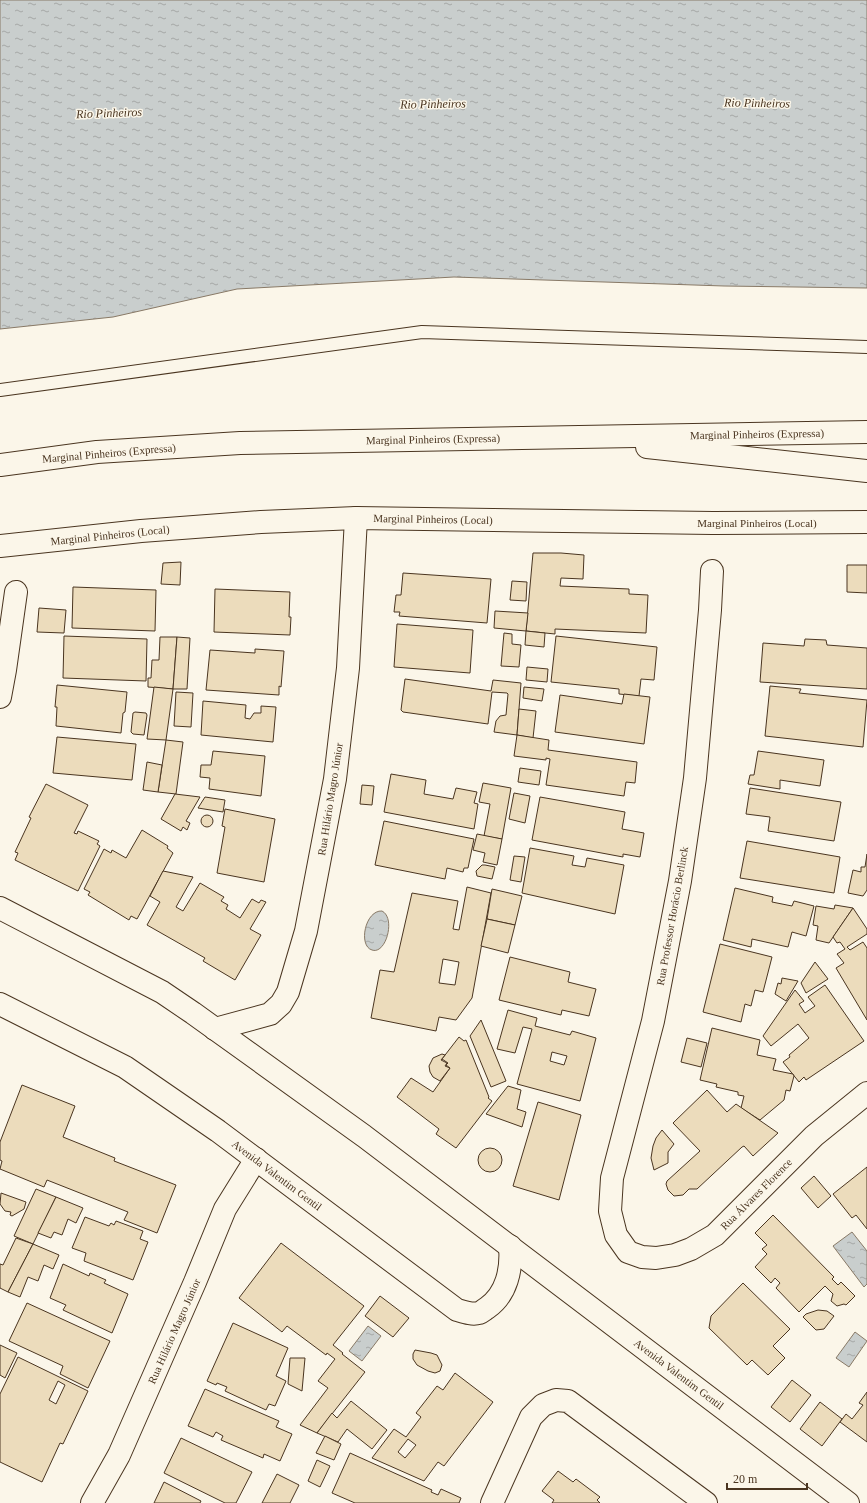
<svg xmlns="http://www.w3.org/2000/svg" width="867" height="1503" font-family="Georgia,serif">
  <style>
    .water { fill: url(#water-ripples); stroke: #887966 }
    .building { fill: #ecdcbc; stroke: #4a3520; fill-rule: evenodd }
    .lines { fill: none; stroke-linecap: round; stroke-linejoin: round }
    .service-casing { stroke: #4a3520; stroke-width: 14 }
    .minor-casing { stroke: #4a3520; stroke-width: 24 }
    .secondary-casing { stroke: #4a3520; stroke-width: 24 }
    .motorway-casing { stroke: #4a3520; stroke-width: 24 }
    .service { stroke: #fbf6e9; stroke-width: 12 }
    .minor { stroke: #fbf6e9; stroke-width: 22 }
    .secondary { stroke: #fbf6e9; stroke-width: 22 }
    .motorway { stroke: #fbf6e9; stroke-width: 22 }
    .labels { text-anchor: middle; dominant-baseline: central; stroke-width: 3; stroke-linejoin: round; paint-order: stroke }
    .street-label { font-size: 11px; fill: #4a3520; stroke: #fbf6e9 }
    .water-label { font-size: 12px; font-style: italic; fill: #4a3520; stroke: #fbf6e9 }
  </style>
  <defs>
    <pattern id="water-ripples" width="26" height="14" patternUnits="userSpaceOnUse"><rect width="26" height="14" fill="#c9cecd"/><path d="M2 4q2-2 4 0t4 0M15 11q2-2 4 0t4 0" fill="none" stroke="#a5a8a6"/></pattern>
  </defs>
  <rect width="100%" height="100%" fill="#fbf6e9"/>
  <g class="water">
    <path d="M0 0H867V288L724 286 454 277 237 289 113 317 0 329Z"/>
    <path d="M382 911C396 918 386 955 372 950 358 946 365 910 382 911Z"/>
    <path d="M852 1232 867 1251V1284L864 1287 833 1246Z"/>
    <path d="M368 1326 381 1336 362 1361 349 1351Z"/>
    <path d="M855 1332 867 1341 849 1367 836 1358Z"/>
  </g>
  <g class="building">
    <path d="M533 553H561L584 555 583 579 561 578 560 586 629 589V594L648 595 646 633 555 629V634L526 631Z"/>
    <path d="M181 562 180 585 161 584 163 563Z"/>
    <path d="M847 565H867V593L847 592Z"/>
    <path d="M403 573 491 579 487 623 399 616 400 612H394L396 595H401Z"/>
    <path d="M512 581 527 582 526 601 510 600Z"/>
    <path d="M73 587 156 590 155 631 72 628Z"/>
    <path d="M215 589 290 592 289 617H291L290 635 214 632Z"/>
    <path d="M39 608 66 610 64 633 37 632Z"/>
    <path d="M495 611 528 613 526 631 494 628Z"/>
    <path d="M397 624 473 630 470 673 394 667Z"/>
    <path d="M526 631 545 633 544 647 525 645Z"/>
    <path d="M504 633 512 634V644L521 645 519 667 501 666Z"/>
    <path d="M64 636 147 639 146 681 63 678Z"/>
    <path d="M556 636 657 647 654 680 641 679 639 696 619 694V689L551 682Z"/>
    <path d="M160 637H177L173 689 148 687V678H151L152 660H159Z"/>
    <path d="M177 637 190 638 187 689H173Z"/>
    <path d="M805 639 826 640 827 645 867 648V689L760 682 763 643 804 646Z"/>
    <path d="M255 649 284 651 281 687 279 686V695L206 690 210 650 255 653Z"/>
    <path d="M527 667 548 669 547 682 526 680Z"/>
    <path d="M405 679 491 691 493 680 521 683 517 735 494 732 496 721 500 716 506 715 508 694 507 693 492 692 488 724 403 712 401 710Z"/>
    <path d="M57 685 127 692 125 712 123 713 121 733 56 726 57 707H55Z"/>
    <path d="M770 686 801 689 799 693 867 700 863 747 765 736Z"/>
    <path d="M154 687 173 689 166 740 147 739Z"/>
    <path d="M524 687 544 689 542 701 523 698Z"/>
    <path d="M176 692 193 693 191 727 174 726Z"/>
    <path d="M624 694 650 697 644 744 555 732 560 695 622 704Z"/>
    <path d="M203 701 246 705 245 718 250 719 254 713H261V706L276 707 273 742 201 735Z"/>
    <path d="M519 709 536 711 533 738 517 735Z"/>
    <path d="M135 712 146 713 147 715 144 735 133 734 131 732 133 713Z"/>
    <path d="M517 735 549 740 548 750 637 762 635 783 626 782 624 796 546 785 550 759 546 758V760L514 756Z"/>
    <path d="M57 737 136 744 132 780 53 773Z"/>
    <path d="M166 740 183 742 176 794 158 792Z"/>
    <path d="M213 751 265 756 261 796 209 789 210 778 200 777 201 765H211Z"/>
    <path d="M758 751 824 760 820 786 780 780V789L748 784 750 775H754Z"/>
    <path d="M147 762 162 765 158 792 143 790Z"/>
    <path d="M520 768 541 771 539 785 518 782Z"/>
    <path d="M391 774 426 780 424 794 453 799 456 788 477 792 474 803 478 804 474 829 384 812Z"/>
    <path d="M483 783 511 788 502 839 484 836 490 804 479 802Z"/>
    <path d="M46 784 88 805 74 833 77 834 78 831 99 841 97 844 100 846 78 891 15 860 18 853 15 852 31 818 29 817Z"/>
    <path d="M362 785 374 786 372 805 360 804Z"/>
    <path d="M750 788 841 802 834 841 768 831 770 817 746 814Z"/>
    <path d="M514 793 530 796 525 823 509 819Z"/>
    <path d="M175 794 200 797 186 821 190 823 187 830 183 827 181 831 161 819Z"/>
    <path d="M205 797 225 800 223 812 198 808Z"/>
    <path d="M540 797 625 812 622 829 644 833 640 857 623 854V857L532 840Z"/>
    <path d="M225 809 275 819 264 882 217 873 225 827 222 826Z"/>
    <circle cx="207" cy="821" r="6"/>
    <path d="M384 821 474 839 468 868H464L463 872 447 868 445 879 375 865Z"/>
    <path d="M142 830 168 846 167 848 173 853 137 919 131 916 129 920 88 895 90 892 84 889 104 849 111 853 112 850 126 858Z"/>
    <path d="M477 834 502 839 497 865 483 862 485 853 473 850Z"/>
    <path d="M747 841 840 857 834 893 740 878Z"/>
    <path d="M530 848 574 856 572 865 585 867 587 858 624 865 615 914 522 893Z"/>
    <path d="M867 854V890L863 896 848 893 853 870 861 872V867H865Z"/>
    <path d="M514 856 525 857 521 882 510 880Z"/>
    <path d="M482 865H485L495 867 492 879 477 876 476 871Z"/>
    <path d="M163 871 193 877 176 907 183 911 200 883 224 897 221 901 228 905 226 909 240 918 252 899 259 903 261 900 266 902 250 929 261 935 235 980 203 961 205 958 147 925 160 902 150 896Z"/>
    <path d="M467 887 491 893 472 998 456 1020 439 1017 436 1031 371 1018 380 970 394 972 412 893 458 901 453 929 459 930ZM443 959 459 962 455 985 439 983Z"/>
    <path d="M735 888 773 897 772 902 792 906 794 901 814 906 806 936 792 932 788 947 752 939 751 947 723 940Z"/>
    <path d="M492 889 522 896 515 925 487 919Z"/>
    <path d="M835 905 853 908 829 943 816 940 818 926 813 925 816 906 834 909Z"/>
    <path d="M853 908 867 929V934L847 947 850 950 863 942 867 948V1020L836 968 844 963 837 954 845 949 840 942 837 943 833 937Z"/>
    <path d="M487 919 515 925 508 953 481 946Z"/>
    <path d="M720 944 772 957 763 992 755 990 751 1006 745 1004 741 1022 703 1012Z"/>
    <path d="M510 957 570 972 568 982 596 989 589 1016 562 1010 561 1015 499 1000Z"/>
    <path d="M815 962 828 979 806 993 801 983Z"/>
    <path d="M782 978 798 981 786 1001 775 994 778 983 781 984Z"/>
    <path d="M825 985 864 1041 806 1080 804 1077 799 1082 783 1062 790 1057 789 1055 809 1038 798 1024 771 1046 763 1036 795 990 804 1001 799 1004 805 1013 815 1006 808 997Z"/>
    <path d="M508 1010 537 1018 535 1026 570 1035 572 1031 596 1038 580 1101 517 1084 532 1029 523 1027 515 1053 497 1049ZM552 1052 567 1056 564 1065 550 1061Z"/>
    <path d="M481 1020 506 1081 491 1087 470 1036Z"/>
    <path d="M712 1028 760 1040 757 1055 776 1059 773 1070 793 1074 794 1076 790 1091 786 1090 784 1100 760 1120 741 1108 744 1096 738 1095V1092L716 1087 717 1084 700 1080Z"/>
    <path d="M459 1037 464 1041 466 1040 489 1097 488 1098 492 1101 456 1148 436 1134 439 1129 397 1097 411 1078 433 1092 450 1068 446 1065 448 1063 442 1059Z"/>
    <path d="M687 1038 707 1043 701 1067 681 1062Z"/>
    <path d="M442 1054 445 1055 441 1060 447 1063 445 1066 450 1068 440 1081 433 1077 430 1072 429 1066 433 1058Z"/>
    <path d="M22 1085 75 1106 63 1137 115 1158 114 1161 176 1185 157 1233 124 1220 128 1212 47 1180 44 1187 0 1169 2 1161 0 1160V1142Z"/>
    <path d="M508 1086 521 1090 517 1109 526 1112 522 1127 486 1114Z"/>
    <path d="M707 1090 727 1112 736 1104 778 1133 753 1156 744 1146 742 1147 697 1189H689L683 1195 674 1196 668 1190 666 1184 667 1181 700 1151 673 1123Z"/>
    <path d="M538 1102 581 1115 559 1200 513 1186Z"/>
    <path d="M662 1130 674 1144 668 1152V1163L654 1170 651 1158 653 1146 656 1138Z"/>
    <circle cx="490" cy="1160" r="12"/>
    <path d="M867 1167V1229L856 1215 852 1218 833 1194Z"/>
    <path d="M814 1176 831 1196 818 1208 801 1188Z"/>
    <path d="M36 1189 56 1197 33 1244 14 1236Z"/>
    <path d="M1 1193 26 1202 24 1209 12 1216 10 1215 11 1212 5 1211 0 1204Z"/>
    <path d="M56 1197 83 1208 76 1223 68 1219 62 1235 54 1232 51 1238 38 1233Z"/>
    <path d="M773 1215 834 1277 832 1279 838 1285 841 1282 855 1296 846 1305 844 1304 837 1306 831 1301 833 1294 825 1286 799 1312 776 1288 780 1283 775 1278 771 1283 755 1267 767 1254 762 1249 767 1245 755 1233Z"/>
    <path d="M85 1217 109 1226 111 1223 114 1225 116 1221 143 1231 140 1239 148 1242 133 1280 84 1261 86 1253 72 1248Z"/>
    <path d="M16 1238 33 1244 8 1292 0 1288V1264L3 1265Z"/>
    <path d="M281 1243 364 1306 333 1345 343 1353 342 1354 365 1372 317 1433 300 1425 328 1388 318 1381 335 1359 327 1353 326 1355 287 1326 282 1332 239 1298Z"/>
    <path d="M33 1244 59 1255 53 1269 44 1265 38 1281 28 1277 20 1297 8 1292Z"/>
    <path d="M63 1264 89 1276 90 1273 106 1280 104 1283 128 1294 112 1333 63 1310 66 1305 50 1298Z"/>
    <path d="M743 1283 790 1329 773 1346 785 1358 768 1375 752 1360 747 1365 709 1328 711 1316Z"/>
    <path d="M380 1296 409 1318 393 1337 365 1316Z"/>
    <path d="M27 1303 110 1341 88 1388 60 1374 63 1366 9 1341Z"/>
    <path d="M818 1310 827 1311 834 1316 824 1329 816 1330 803 1317 806 1314Z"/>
    <path d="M233 1323 288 1348 276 1376 286 1381 275 1406 269 1404 266 1410 225 1391 227 1387 217 1383 216 1385 207 1381Z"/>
    <path d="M0 1345 17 1353 5 1378 0 1375Z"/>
    <path d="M415 1350 431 1353 437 1355 442 1365 440 1371 435 1373 428 1371 417 1365 413 1359V1354Z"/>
    <path d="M18 1357 88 1391 63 1444 60 1443 42 1482 0 1462V1394ZM58 1381 65 1385 56 1404 49 1400Z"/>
    <path d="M290 1358H305L302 1391 288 1384Z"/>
    <path d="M455 1373 493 1402 444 1466 438 1462 424 1481 372 1458 394 1429 406 1437 421 1417 416 1413 437 1386 443 1390ZM408 1439 416 1445 405 1458 398 1452Z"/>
    <path d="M792 1380 811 1395 790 1422 771 1407Z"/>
    <path d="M205 1389 279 1421 276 1427 292 1434 280 1461 264 1454 263 1458 221 1440 223 1436 216 1432 213 1437 188 1426Z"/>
    <path d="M867 1392V1442L840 1422 846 1414 852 1419 863 1405 859 1403Z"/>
    <path d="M351 1401 387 1430 372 1449 347 1429 338 1442 317 1433 332 1413 337 1418Z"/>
    <path d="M820 1402 842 1419 822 1446 800 1429Z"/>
    <path d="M325 1436 341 1444 334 1460 316 1453Z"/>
    <path d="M181 1438 252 1472 236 1503H225L164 1473Z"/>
    <path d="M350 1453 432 1490 431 1492 438 1495 441 1489 461 1498 459 1503H355L332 1493Z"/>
    <path d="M317 1460 330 1466 320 1487 308 1481Z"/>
    <path d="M558 1471 573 1482 576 1479 600 1497 597 1500 600 1503H552L554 1500 542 1491Z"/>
    <path d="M277 1474 299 1485 290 1503H262Z"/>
    <path d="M164 1482 201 1501 200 1503H154Z"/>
  </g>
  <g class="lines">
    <g class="service-casing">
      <path id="service" d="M0 390 422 332 867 347"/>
    </g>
    <g class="minor-casing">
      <g id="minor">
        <path d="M712 571 710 610 695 778 680 881 653 1021 612 1178 610 1211 616 1235 628 1252 642 1257 656 1258 675 1255 691 1249 715 1235 814 1136 867 1093"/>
        <path d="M0 697 5 670 16 592"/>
        <path d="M0 1004 125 1067 218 1131 457 1310C464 1312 472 1315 479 1313 482 1312 485 1309 487 1308 507 1294 512 1269 510 1246"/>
        <path d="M215 1029 270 1014 281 1004 288 992 306 931 335 779 348 668 356 518"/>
        <path d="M92 1503 119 1455 195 1282 225 1209 256 1159"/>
        <path d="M492 1503 531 1417 543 1405 556 1400 568 1401 706 1503"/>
      </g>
    </g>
    <g class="secondary-casing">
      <g id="secondary">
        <path d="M0 546 141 531 261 522 356 518 713 523 867 522"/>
        <path d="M0 908 162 992 193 1013 364 1136 848 1503"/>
      </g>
    </g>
    <g class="motorway-casing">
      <g id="motorway">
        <path d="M647 447 867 471"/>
        <path d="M0 465 97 452 240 443 867 432"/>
      </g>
    </g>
    <use href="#service" class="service"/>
    <use href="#minor" class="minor"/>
    <use href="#secondary" class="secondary"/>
    <use href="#motorway" class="motorway"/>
  </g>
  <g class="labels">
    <g class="street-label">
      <text transform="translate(757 434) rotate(-1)">Marginal Pinheiros (Expressa)</text>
      <text transform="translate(433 439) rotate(-1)">Marginal Pinheiros (Expressa)</text>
      <text transform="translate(109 453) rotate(-5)">Marginal Pinheiros (Expressa)</text>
      <text transform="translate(433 519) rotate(1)">Marginal Pinheiros (Local)</text>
      <text x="757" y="523">Marginal Pinheiros (Local)</text>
      <text transform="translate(110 535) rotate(-6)">Marginal Pinheiros (Local)</text>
      <text transform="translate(330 799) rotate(-81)">Rua Hilário Magro Júnior</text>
      <text transform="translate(672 916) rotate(-80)">Rua Professor Horácio Berlinck</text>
      <text transform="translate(277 1175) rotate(37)">Avenida Valentim Gentil</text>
      <text transform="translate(756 1194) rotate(-45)">Rua Álvares Florence</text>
      <text transform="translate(174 1331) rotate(-66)">Rua Hilário Magro Júnior</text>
      <text transform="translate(679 1374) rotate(37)">Avenida Valentim Gentil</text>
    </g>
    <g class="water-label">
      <text transform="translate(757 103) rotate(1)">Rio Pinheiros</text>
      <text transform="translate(433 104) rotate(-1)">Rio Pinheiros</text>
      <text transform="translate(109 113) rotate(-2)">Rio Pinheiros</text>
    </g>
  </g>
  <path d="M727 1483v6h80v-6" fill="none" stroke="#4a3520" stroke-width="2"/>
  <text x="733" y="1483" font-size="12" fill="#4a3520" stroke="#fbf6e9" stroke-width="3" paint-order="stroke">20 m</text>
</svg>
